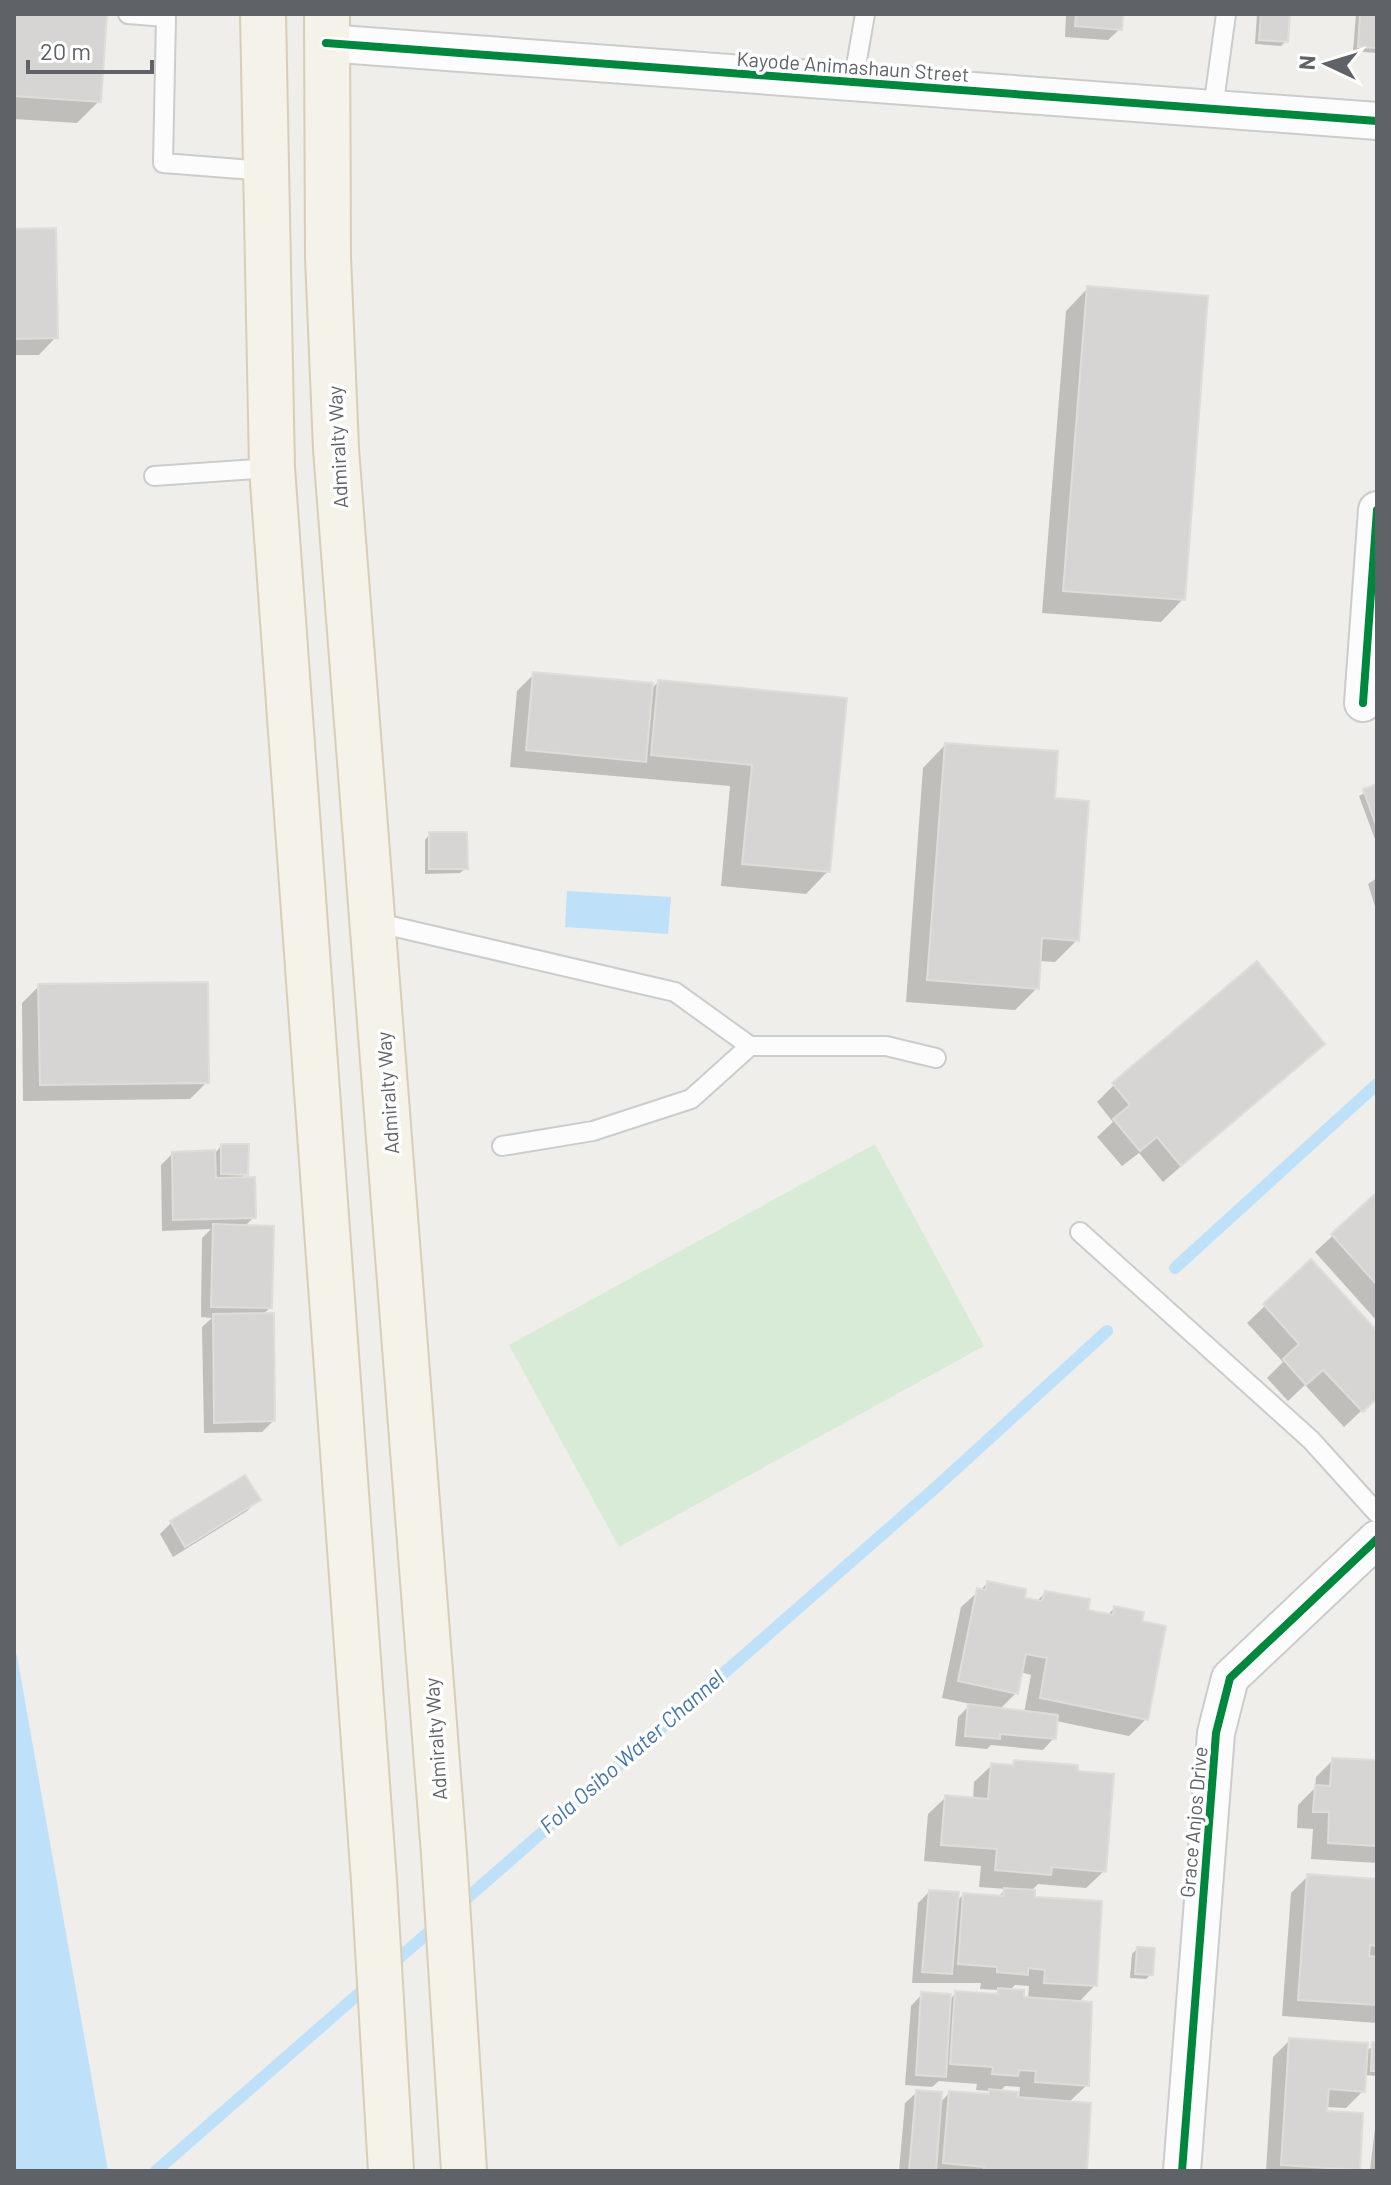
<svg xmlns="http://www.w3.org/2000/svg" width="1391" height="2185" font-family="Barlow,sans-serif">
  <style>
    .green { fill: #d8ebd6 }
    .water { fill: #bfe0f9 }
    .shadow { fill: #0003; fill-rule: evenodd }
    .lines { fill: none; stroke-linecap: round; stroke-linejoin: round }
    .stream { stroke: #bfe0f9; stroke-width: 12 }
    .building { fill: #d6d5d3; stroke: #deddd9; stroke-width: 2 }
    .service-casing { stroke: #cbcccc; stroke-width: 22 }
    .minor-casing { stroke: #cbcccc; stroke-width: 40 }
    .primary-casing { stroke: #d7ceb8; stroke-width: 48 }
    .service { stroke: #fdfcfc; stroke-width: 18 }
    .minor { stroke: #fdfcfc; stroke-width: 36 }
    .primary { stroke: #f4f2e9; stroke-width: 44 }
    .cycleway-casing { stroke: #fff; stroke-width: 13 }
    .cycleway { stroke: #00873e; stroke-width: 8 }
    .labels { text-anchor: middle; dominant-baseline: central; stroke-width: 7; stroke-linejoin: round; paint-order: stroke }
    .street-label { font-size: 20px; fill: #5f6368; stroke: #fff }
    .water-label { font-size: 22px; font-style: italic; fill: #4174aa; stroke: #fff }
  </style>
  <rect width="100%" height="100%" fill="#efeeea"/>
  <path class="green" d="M875 1144 984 1346 619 1547 509 1345Z"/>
  <g class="water">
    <path d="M567 891 671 897 668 934 565 927Z"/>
    <path d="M14 1649 17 1656 108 2171H14Z"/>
  </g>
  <g class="shadow">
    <path d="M14 14H87L99 101 77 123 14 119Z"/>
    <path d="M1066 14H1121L1120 29 1108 40 1065 37Z"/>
    <path d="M1257 14H1288L1286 41 1281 46 1255 44Z"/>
    <path d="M1356 14H1377V53L1353 51Z"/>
    <path d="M14 231 56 337 39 355H14Z"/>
    <path d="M1088 288 1183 599 1161 622 1042 613 1066 311Z"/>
    <path d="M534 674 650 691 658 682 844 700 828 871 806 894 721 886 730 786 510 767 517 691Z"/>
    <path d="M945 745 1053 800 1077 940 1055 962 1039 961 1037 988 1015 1010 906 1002 923 768Z"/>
    <path d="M1377 786V841L1376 842 1359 796Z"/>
    <path d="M430 834 466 868 460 873 425 874V840Z"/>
    <path d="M1377 878V913L1368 884Z"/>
    <path d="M39 986 207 1082 190 1099 23 1101 22 1003Z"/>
    <path d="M1323 1043 1163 1182 1139 1153 1122 1166 1097 1137 1113 1122 1097 1102 1114 1085Z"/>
    <path d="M221 1146 246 1174 240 1179 254 1217 244 1227 270 1308 262 1315 273 1421 262 1432 204 1433 202 1327 212 1318 201 1317 202 1238 211 1229 162 1231 161 1165 172 1154 216 1152Z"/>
    <path d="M1377 1195V1321L1315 1252Z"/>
    <path d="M1311 1262 1377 1334V1396L1344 1427 1305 1385 1288 1401 1267 1378 1283 1362 1247 1323Z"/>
    <path d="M245 1477 258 1500 247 1511 173 1557 160 1534 171 1523Z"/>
    <path d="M988 1583 1036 1602 1045 1593 1085 1612 1106 1616 1115 1608 1146 1719 1129 1736 1056 1721 1054 1738 1043 1750 991 1745 987 1749 955 1746 958 1717 971 1704 942 1698 961 1607ZM1020 1672 1031 1675 1024 1713 999 1710 1016 1693Z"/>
    <path d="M1333 1760 1377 1762V1863L1311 1859 1313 1829 1297 1828 1298 1805 1315 1788 1316 1777Z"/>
    <path d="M1014 1762 1104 1871 1086 1888 1038 1884 1033 1889V1899L1095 1985 1078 2003 1087 2085 1068 2103 1085 2171H899L905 2103 917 2092 940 2103 949 2093 985 2096 990 2091 976 2090 977 2084 939 2081 932 2087 905 2085 911 2006 922 1994 949 2000 956 1993 993 1996 999 1990 980 1989 981 1983H912L918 1903 929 1892 956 1902 963 1895 998 1897 1006 1889 979 1887 981 1866 924 1861 928 1814 946 1797 973 1800 974 1782 992 1765 1009 1767ZM1015 1985 1029 1986 1028 1999 1009 1991ZM1005 2086 1020 2087 1019 2099 999 2092Z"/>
    <path d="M1308 1876 1377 1881V2023L1282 2016 1291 1893Z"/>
    <path d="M1137 1949 1151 1974 1146 1979 1130 1978 1132 1954Z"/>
    <path d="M1290 2040 1366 2051 1377 2044V2076L1364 2075 1363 2091 1346 2108 1326 2107 1325 2113 1356 2171H1266L1273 2057Z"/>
    <path d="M1377 2111V2171L1370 2170Z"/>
  </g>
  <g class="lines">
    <g class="stream">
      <path d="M1175 1268 1377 1084"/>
      <path d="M457 1907 934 1489 1107 1331"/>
      <path d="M391 1965 437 1925"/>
      <path d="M156 2171 371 1983"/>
    </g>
  </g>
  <g class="building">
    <path d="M14 14H107L101 102 14 96Z"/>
    <path d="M1076 14H1123L1122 30 1075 26Z"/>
    <path d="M1261 14H1290L1288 42 1259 40Z"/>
    <path d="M1360 14H1377V48L1358 47Z"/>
    <path d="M56 228 58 338 14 339V229Z"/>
    <path d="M1087 286 1208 296 1185 600 1063 591Z"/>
    <path d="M533 672 653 683 646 762 526 750Z"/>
    <path d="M658 680 847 698 830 872 742 864 752 765 651 755Z"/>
    <path d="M945 743 1058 751 1055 798 1089 801 1079 941 1042 938 1039 989 927 980Z"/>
    <path d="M1377 784V828L1363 789Z"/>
    <path d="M429 832H467L468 869H429Z"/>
    <path d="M1257 961 1325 1044 1181 1166 1157 1137 1140 1151 1113 1119 1130 1105 1112 1083Z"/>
    <path d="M208 982 209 1083 40 1085 38 984Z"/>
    <path d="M221 1144H249L248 1175 221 1174Z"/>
    <path d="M215 1150 216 1178 255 1177 256 1218 173 1220 172 1152Z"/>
    <path d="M1377 1192V1285L1331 1234Z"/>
    <path d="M213 1224 274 1226 272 1308 211 1307Z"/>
    <path d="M1311 1259 1377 1331V1398L1363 1412 1323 1370 1306 1385 1283 1359 1299 1344 1263 1304Z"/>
    <path d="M274 1313 275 1421 214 1423 213 1314Z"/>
    <path d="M245 1475 261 1500 185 1547 170 1521Z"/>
    <path d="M987 1581 1026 1589 1025 1598 1042 1601 1045 1591 1090 1599 1088 1610 1113 1615 1114 1606 1144 1612 1142 1621 1166 1626 1148 1720 1040 1698 1047 1658 1026 1654 1018 1694 958 1681 977 1588 986 1590Z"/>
    <path d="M968 1704 1058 1715 1056 1739 1000 1734V1739L965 1736Z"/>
    <path d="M1332 1758 1377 1760V1846L1328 1843 1329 1812H1313L1315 1785 1330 1786Z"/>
    <path d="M1014 1760 1078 1765V1771L1114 1774 1106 1872 1052 1867 1051 1875 995 1870 997 1849 941 1845 945 1795 988 1799 991 1763 1013 1765Z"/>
    <path d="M1307 1874 1377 1879V1946L1370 1945 1369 1956 1377 1957V2005L1298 2000Z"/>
    <path d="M1004 1888 1035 1890V1897L1102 1901 1097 1986 1044 1983 1045 1970 1028 1968V1975L997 1972V1967L958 1964 963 1893 1003 1896Z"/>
    <path d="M929 1890 959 1892 952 1974 922 1972Z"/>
    <path d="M1137 1947 1155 1948 1153 1975 1135 1974Z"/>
    <path d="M998 1988 1024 1990V1997L1092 2002 1089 2086 1035 2082 1036 2071 1019 2070 1018 2076 992 2074 993 2067 950 2064 955 1991 998 1994Z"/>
    <path d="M921 1992 951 1994 946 2077 916 2075Z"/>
    <path d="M1289 2038 1368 2043 1365 2092 1329 2089 1327 2111 1363 2113 1360 2170 1281 2165Z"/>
    <path d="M1372 2042H1377V2071H1371Z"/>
    <path d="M989 2089 1018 2092 1017 2097 1091 2103 1087 2171H983L984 2167 943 2163 949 2091 989 2094Z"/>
    <path d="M916 2090 942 2092 936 2171H909Z"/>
  </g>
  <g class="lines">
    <g class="service-casing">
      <g id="service">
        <path d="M128 14 166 17 163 163 265 171"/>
        <path d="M853 83 865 14"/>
        <path d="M1213 109 1226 14"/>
        <path d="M154 476 272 468"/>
        <path d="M374 922 675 992 750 1046"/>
        <path d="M502 1146 593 1131 691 1099 750 1046H886L936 1058"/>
        <path d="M1080 1232 1311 1440 1377 1513"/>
      </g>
    </g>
    <g class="minor-casing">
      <g id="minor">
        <path d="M326 43 1377 121"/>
        <path d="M1363 703 1377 510"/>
        <path d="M1182 2171 1216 1733 1230 1678 1377 1539"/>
      </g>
    </g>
    <g class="primary-casing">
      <g id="primary">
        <path d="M263 14 272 468 374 1881 391 2171"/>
        <path d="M327 14 328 257 336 449 444 1854 464 2171"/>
      </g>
    </g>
    <use href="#service" class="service"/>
    <use href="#minor" class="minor"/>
    <use href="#primary" class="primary"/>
    <g class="cycleway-casing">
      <g id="cycleway">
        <path d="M326 43 1377 121"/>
        <path d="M1363 703 1377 510"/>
        <path d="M1182 2171 1216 1733 1230 1678 1377 1539"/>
      </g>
    </g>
    <use href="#cycleway" class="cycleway"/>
  </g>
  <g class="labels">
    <g class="street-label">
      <text transform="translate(853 66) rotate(4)">Kayode Animashaun Street</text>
      <text transform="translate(337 447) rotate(-93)">Admiralty Way</text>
      <text transform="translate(387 1093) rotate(-94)">Admiralty Way</text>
      <text transform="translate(435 1739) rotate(-94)">Admiralty Way</text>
      <text transform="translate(1193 1822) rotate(-85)">Grace Anjos Drive</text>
    </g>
    <g class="water-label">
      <text transform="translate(631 1751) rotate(-41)">Fola Osibo Water Channel</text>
    </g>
  </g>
  <rect width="1391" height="2185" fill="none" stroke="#5f6368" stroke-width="32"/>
  <g transform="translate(1327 64) rotate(274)" stroke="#ffffff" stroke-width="6" paint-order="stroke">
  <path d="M0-6L14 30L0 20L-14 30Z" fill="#5f6368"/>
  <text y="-12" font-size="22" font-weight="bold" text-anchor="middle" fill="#5f6368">N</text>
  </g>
  <path d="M28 60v12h124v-12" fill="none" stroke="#5f6368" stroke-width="4"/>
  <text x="40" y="60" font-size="24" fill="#5f6368" stroke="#ffffff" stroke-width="6" paint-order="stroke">20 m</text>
</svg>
